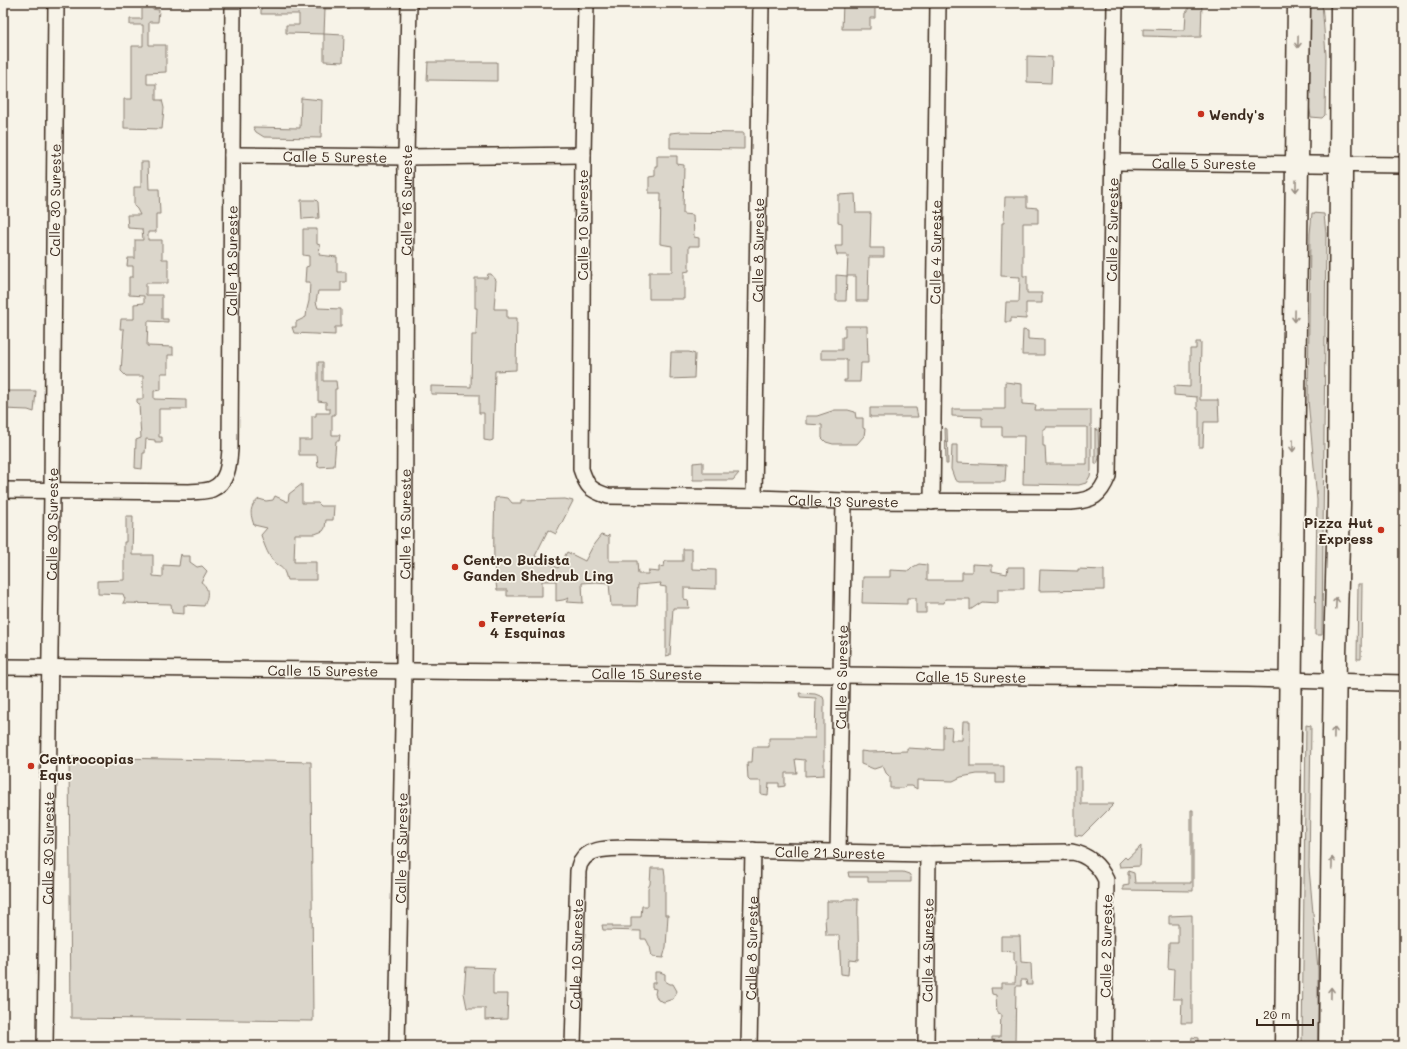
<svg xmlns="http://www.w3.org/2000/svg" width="1407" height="1049" font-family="Mali,sans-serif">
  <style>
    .green { fill: #dbd6cb; stroke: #8b8074; fill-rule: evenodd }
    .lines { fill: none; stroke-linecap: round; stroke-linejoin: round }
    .minor-casing { stroke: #3b2a1e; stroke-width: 18 }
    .primary-casing { stroke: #3b2a1e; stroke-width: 25 }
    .minor { stroke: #f7f3e8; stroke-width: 15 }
    .primary { stroke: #f7f3e8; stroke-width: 22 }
    .oneway { stroke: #998e83 }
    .poi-dot { fill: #c8321e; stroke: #f7f3e8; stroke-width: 1.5 }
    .labels { text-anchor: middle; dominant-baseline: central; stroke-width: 3.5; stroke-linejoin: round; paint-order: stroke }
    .poi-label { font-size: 14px; font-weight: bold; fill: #3b2a1e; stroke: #f7f3e8; text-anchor: start }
    .street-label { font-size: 14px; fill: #3b2a1e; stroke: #f7f3e8 }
  </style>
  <rect width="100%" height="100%" fill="#f7f3e8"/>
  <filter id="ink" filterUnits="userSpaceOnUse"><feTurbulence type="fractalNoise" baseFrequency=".025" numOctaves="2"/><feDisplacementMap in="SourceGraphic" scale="8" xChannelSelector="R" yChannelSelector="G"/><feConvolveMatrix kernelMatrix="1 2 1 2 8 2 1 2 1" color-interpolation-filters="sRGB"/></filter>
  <g filter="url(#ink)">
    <g class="green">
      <path d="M142 3H152V9L159 10 158 22H149V45H166V72L147 73V84H156V100H162L164 108 162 129 124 128V99H132V46H143V25H130V19H142Z"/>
      <path d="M325 3H349V8L325 9 324 34 344 35 343 62 324 61V34L286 33V25H299V14H261V7L325 9Z"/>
      <path d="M843 3H875V18H870V29H842Z"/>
      <path d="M1188 3H1202L1201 37C1182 38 1162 36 1143 36V29L1185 30 1186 12 1188 11Z"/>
      <path d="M1310 3H1322L1326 55 1325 115 1322 118 1311 117 1309 105Z"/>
      <path d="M1027 56 1052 57 1051 83 1027 82Z"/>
      <path d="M428 62H497V81L427 80Z"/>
      <path d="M301 98 322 100 321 138 264 137 256 132 253 127 300 128Z"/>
      <path d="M681 132 744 133V149L670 148V133Z"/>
      <path d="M657 156H677V164L684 165 683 214 693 215 694 237 699 238V246H689V271L684 272V299H649V272H672V246L660 244 661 193H649V177L655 176V166H657Z"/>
      <path d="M141 162H148L149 189H159L160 214H156V232H148V240H162V259H168V283H146V295H162V319H168V322L148 321 147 346 173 347V355H168V373H161V390L154 391V399L186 400V409H159V437H162V442H155V440L146 439 145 453H143L142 469 135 468 136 440 141 438 139 404 137 402V399H143V376H126L121 371 124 329H120L121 319H134V304L144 303V296L129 295V277H133V266H127L128 258H135V240H143L142 229 128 228 127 215H140L137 209 134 206V187H141Z"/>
      <path d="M855 194 856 213H871L870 248H884V257H869L868 301H856V276H847L846 301H836V275L847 276 848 255H837L835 246H842V223L838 222V195Z"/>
      <path d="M1005 197H1027V207L1038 208V223H1023V276H1027V293H1042V303H1026V319L1011 318V322H1005L1006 302H1019L1020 277 1001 276 1002 223H1004Z"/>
      <path d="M301 200H316L318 202 319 218 302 219Z"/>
      <path d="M1312 213 1324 214 1326 234 1322 635H1315L1317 500 1308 400 1310 234Z"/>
      <path d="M303 229H317V244L320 245 319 255 337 257V272H346V282H341V291H318L316 302 318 308 341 309V327H335V335L294 333 292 327H296V322L306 317 307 309 309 301 310 282H305L306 267 309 266V256L303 255Z"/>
      <path d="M488 274H491L496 280 494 309H507V318H517L516 370 495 371 493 440 490 441 484 440V413H479V395L431 394V386L471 387 472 335H476L477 308H475V278H487Z"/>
      <path d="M845 326H867L868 363H861L860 382H844V380H847V359H821V350H842V337H845Z"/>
      <path d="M1023 330 1028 331V339L1044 340V355H1022Z"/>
      <path d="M1196 342H1201L1200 400H1218L1219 422H1204L1203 447H1199V410L1197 409V397L1174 395V386L1190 387V349H1196Z"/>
      <path d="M671 352H689L695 354 694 378 670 379Z"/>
      <path d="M318 362H323V381H336L337 389H335V415H332V435H340L339 441H336L334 466 318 467 317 455H299V440H312V416H316V413H330V409H326V402L318 401Z"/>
      <path d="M1005 382 1022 384V404L1036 405 1035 410H1091V470L1090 476 1086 483 1079 485 1023 484 1024 436H1002V427H982V417L952 416V409H1005ZM1046 427H1087V464H1046L1045 446H1043V429H1046Z"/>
      <path d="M3 391H36L34 412 28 410 3 409Z"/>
      <path d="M870 408H916L918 417H870Z"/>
      <path d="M835 410H848L855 412 856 418H863V428L865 429 864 436 857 444H833L826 442 822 438V425L806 424V416H817Z"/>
      <path d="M945 428 947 429 948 464H946Z"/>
      <path d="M1098 429 1099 458 1097 464H1095V430Z"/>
      <path d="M952 445H957V463L1006 465 1005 482H959L955 480 951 469Z"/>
      <path d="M703 462V473H739L733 480H693V463Z"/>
      <path d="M302 484V503H318L321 506H334L333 520H326L325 528 323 531 315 534H295L294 562H316V580H287C283 564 281 570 273 561 267 553 264 544 261 535L267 528 254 525C250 514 249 506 259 499L266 501 273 500 275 496 288 502 289 494Z"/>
      <path d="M500 497 508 498 512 503H522V500L565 499 573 501 556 534 548 530 535 556 558 568 567 552 585 561 594 544 601 535 607 537 609 535V561H637L638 574H648V571L659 572V567L664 566 665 561H683V549H692V569L716 570V589L684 588V599L688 600 689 608H673L670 655 666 656V587L660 586 661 583 638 585 637 606H611L609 583 596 582 582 583 583 603 566 602 569 598 563 600 556 601V581H542V596H507V590H497C492 560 494 529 495 498Z"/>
      <path d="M126 516H133L132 555H153V576L163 577V565L179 566 180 559 181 554 182 556H190V562L197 567 202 566 207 571 201 582C210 588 208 597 204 606L184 605V614L172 613 171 604 123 603 125 599 123 594 98 593V581L124 580V542H126Z"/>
      <path d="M919 564 927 565V580H962V572H972V564L992 565V571L1007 574 1008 567H1024V589H998V603L982 602 970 610V599H945L944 603H926V613H916V598H907V604L862 603 863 577H890V570L909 571 913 567Z"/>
      <path d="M1078 569 1104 570V590L1039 591 1040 570 1078 571Z"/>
      <path d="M1358 584H1362L1361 659H1357Z"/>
      <path d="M799 693 815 694 823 697 824 700V775L805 776V760L795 759 797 773H785V786L779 787V783H769L768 795 761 794V781H750L748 779 747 762H752L753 747H769V738H815L816 698 800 697Z"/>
      <path d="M963 721H970V766H1004V783H996V774H977L961 777 953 781 917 780V789L912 786H905L904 788H890V777L886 773 883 766 874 769 861 764V751L869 752 907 751V748L943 750V727L952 728 951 740H962Z"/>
      <path d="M1306 725 1311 726 1309 868 1318 969V1046H1302Z"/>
      <path d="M69 757 311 762 313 1021 71 1018Z"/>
      <path d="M1075 767H1081V804H1114L1082 836 1075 835Z"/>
      <path d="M1191 810H1193V891L1123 890V886L1129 885V875H1128V871L1134 873 1135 883H1191Z"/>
      <path d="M1141 846 1140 866 1120 867 1119 863 1125 857 1127 859Z"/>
      <path d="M651 868H664L665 876V915H668L666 947 663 958 652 957 650 947 646 939H641V931L603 930 602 925H613V927H631V917H641L642 906H648V888L650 884Z"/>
      <path d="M848 872H903L909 874 911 877V882H868V877H849Z"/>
      <path d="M846 899H858C857 920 859 939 858 960L849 959 848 975 841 974 839 935H826L825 917H827V901H841Z"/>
      <path d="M1192 915V1023H1181L1182 999H1173L1174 969 1168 968 1169 943H1178V924H1169V916Z"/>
      <path d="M1001 936H1020L1021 962 1031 963 1032 985H1027L1026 980H1021V986H1016L1015 1042H1003V1041L992 1040V1037H1000L1001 1014 997 1013 996 995 992 994 991 988H1001V983H1015L1016 962 1014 961V952L1001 951Z"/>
      <path d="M466 967 495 968 493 974V994H508L507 1019 485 1020V1008H467L464 993Z"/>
      <path d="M655 972H660L665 974V981L670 984H673L677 991 673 999 664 1002 658 1000 655 994 656 989 652 988V983H655Z"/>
      <path d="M1192 1037 1198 1038V1043L1210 1044V1046H1191Z"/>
    </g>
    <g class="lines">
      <g class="minor-casing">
        <g id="minor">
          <path id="s1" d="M586 3 583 155 581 469C587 487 590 490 608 496L754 498 844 501 1071 502C1093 500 1100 496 1108 476L1115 3"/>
          <path id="s2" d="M232 155 406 157 583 155"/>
          <path id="s3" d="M1112 162 1404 165"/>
          <path id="s4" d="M3 490 190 492C196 491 205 492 212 489 228 482 229 464 230 449L233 3"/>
          <path id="s5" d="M754 498 761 3"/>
          <path id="s6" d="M932 502 938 3"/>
          <path id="s7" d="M3 667 1248 679 1404 683"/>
          <path id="s8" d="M838 853 844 501"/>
          <path id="s9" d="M45 1046 52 491 56 3"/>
          <path id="s10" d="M397 1046 404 671 406 157 409 3"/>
          <path id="s11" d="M573 1046 578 871C579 868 579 864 581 862 589 847 611 849 626 848L928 854 1072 852C1088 855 1099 865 1106 880L1104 1046"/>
          <path id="s12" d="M749 1046 753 850"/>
          <path id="s13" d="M926 1046 928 854"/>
        </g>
      </g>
      <g class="primary-casing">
        <g id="primary">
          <path d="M1286 1046 1299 3"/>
          <path d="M1330 1046 1335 654 1339 506 1342 3"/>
        </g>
      </g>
      <use href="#minor" class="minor"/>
      <use href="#primary" class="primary"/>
    </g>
    <defs><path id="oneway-shaft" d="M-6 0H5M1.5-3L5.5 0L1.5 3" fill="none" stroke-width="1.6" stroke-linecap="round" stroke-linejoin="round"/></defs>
    <g class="oneway">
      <use href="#oneway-shaft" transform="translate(1298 42) rotate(91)"/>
      <use href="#oneway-shaft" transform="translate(1296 186) rotate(91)"/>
      <use href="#oneway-shaft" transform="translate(1295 316) rotate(91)"/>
      <use href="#oneway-shaft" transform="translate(1293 446) rotate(91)"/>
      <use href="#oneway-shaft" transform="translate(1336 603) rotate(-88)"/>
      <use href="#oneway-shaft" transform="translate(1334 733) rotate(-89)"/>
      <use href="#oneway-shaft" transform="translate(1332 863) rotate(-89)"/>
      <use href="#oneway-shaft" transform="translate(1331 993) rotate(-89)"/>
    </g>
  </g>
  <g class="poi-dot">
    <circle cx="1201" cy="114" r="4"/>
    <circle cx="1381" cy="530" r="4"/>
    <circle cx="455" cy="567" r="4"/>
    <circle cx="482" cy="624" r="4"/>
    <circle cx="31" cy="766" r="4"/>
  </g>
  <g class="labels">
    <g class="poi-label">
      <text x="1209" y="114">Wendy's</text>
      <text x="1373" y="522" text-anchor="end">Pizza Hut<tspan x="1373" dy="16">Express</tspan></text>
      <text x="463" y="559">Centro Budista<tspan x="463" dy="16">Ganden Shedrub Ling</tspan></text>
      <text x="490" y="616">Ferretería<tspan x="490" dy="16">4 Esquinas</tspan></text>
      <text x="39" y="758">Centrocopias<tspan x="39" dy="16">Equs</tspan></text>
    </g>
    <g class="street-label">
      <text stroke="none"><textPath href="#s2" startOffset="103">Calle 5 Sureste</textPath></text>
      <text stroke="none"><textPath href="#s3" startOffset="92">Calle 5 Sureste</textPath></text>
      <text stroke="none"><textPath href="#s9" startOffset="846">Calle 30 Sureste</textPath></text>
      <text stroke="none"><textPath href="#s10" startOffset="846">Calle 16 Sureste</textPath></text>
      <text transform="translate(582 225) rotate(-90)">Calle 10 Sureste</text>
      <text stroke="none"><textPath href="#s1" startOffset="1265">Calle 2 Sureste</textPath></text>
      <text stroke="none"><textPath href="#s5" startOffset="248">Calle 8 Sureste</textPath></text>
      <text stroke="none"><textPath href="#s6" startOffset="250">Calle 4 Sureste</textPath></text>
      <text stroke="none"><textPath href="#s4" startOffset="444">Calle 18 Sureste</textPath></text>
      <text stroke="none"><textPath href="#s1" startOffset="742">Calle 13 Sureste</textPath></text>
      <text stroke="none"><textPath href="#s9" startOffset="522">Calle 30 Sureste</textPath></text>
      <text stroke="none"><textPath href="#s10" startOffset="522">Calle 16 Sureste</textPath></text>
      <text stroke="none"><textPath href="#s7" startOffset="320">Calle 15 Sureste</textPath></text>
      <text stroke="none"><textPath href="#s7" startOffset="644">Calle 15 Sureste</textPath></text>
      <text stroke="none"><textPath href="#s8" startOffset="176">Calle 6 Sureste</textPath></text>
      <text stroke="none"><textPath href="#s7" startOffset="968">Calle 15 Sureste</textPath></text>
      <text stroke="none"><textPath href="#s9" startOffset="198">Calle 30 Sureste</textPath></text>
      <text stroke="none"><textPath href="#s10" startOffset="198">Calle 16 Sureste</textPath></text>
      <text stroke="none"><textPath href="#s11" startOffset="438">Calle 21 Sureste</textPath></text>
      <text transform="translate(1106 946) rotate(-89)">Calle 2 Sureste</text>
      <text stroke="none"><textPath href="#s12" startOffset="98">Calle 8 Sureste</textPath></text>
      <text stroke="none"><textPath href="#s13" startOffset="96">Calle 4 Sureste</textPath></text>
      <text stroke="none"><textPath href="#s11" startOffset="92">Calle 10 Sureste</textPath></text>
    </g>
  </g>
  <rect width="1407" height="1049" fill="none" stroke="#f7f3e8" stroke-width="16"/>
  <rect x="8" y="8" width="1391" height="1033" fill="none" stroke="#3b2a1e" stroke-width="1.5" filter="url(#ink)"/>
  <path d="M1257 1019v6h56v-6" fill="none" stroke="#3b2a1e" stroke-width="2"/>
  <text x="1263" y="1019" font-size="12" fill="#3b2a1e" stroke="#f7f3e8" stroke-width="3" paint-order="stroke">20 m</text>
</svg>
